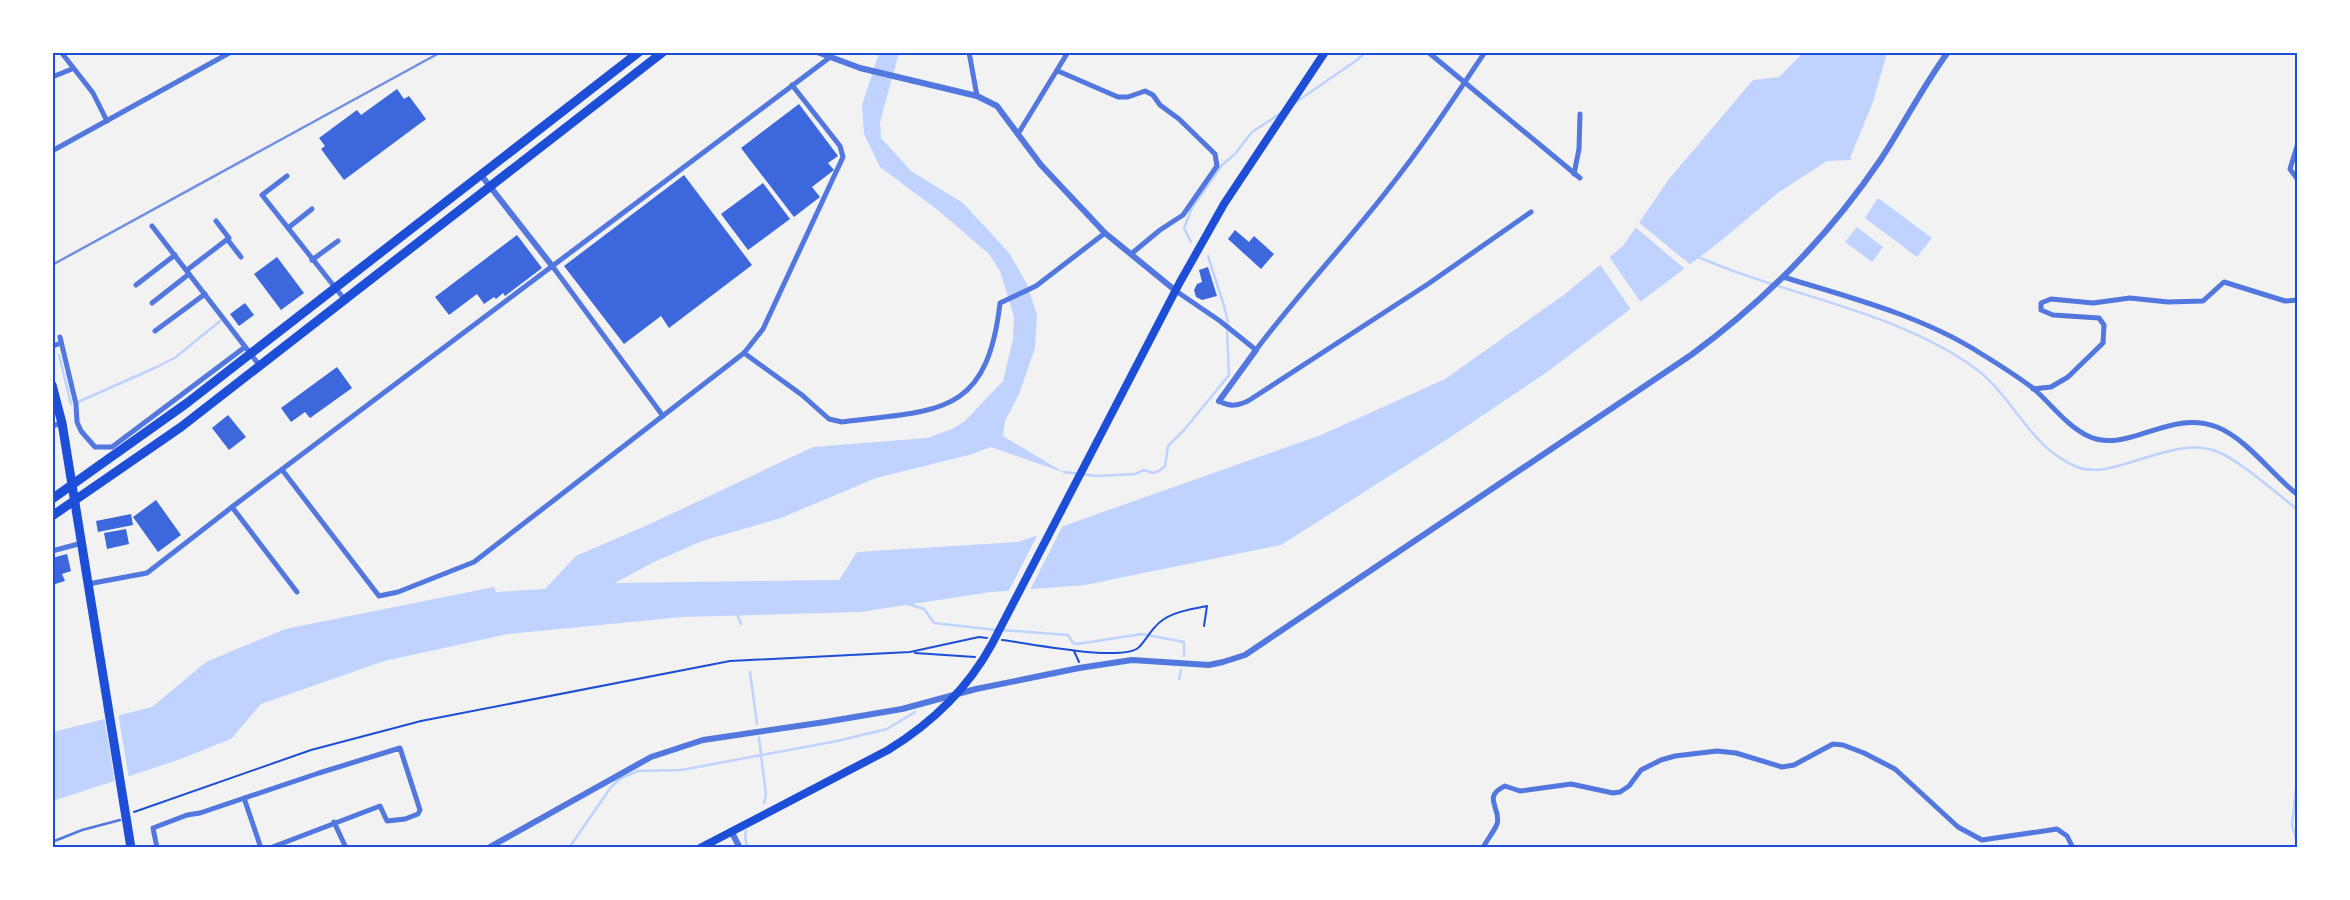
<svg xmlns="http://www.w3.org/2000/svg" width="2350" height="900" font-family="'Nunito Sans',sans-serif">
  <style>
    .water { fill: #bfd3fe }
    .pier { fill: #f2f2f2 }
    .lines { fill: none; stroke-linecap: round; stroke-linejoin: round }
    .stream { stroke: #bfd3fe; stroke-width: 2.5 }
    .building { fill: #3d67dc }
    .path { stroke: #1d4ed8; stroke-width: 2 }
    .service { stroke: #5277de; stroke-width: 2.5 }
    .minor { stroke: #5277de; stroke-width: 5 }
    .tertiary { stroke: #5277de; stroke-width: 6 }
    .secondary { stroke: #1d4ed8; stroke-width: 8 }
    .primary { stroke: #1d4ed8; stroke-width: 9 }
    .trunk { stroke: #1d4ed8; stroke-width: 9 }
    .rail { stroke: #7290e2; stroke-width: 2.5 }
    .neatline { fill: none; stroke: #1d4ed8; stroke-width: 2 }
  </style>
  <rect width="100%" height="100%" fill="#f2f2f2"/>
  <g class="water">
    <path d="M879 53H899L880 122 881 138 911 171 963 203 1009 253 1027 284 1037 315 1035 348 1019 394 1005 421 1003 436 1065 473 991 447 969 455 876 478 781 518 702 541 654 562 615 583 839 580 857 552 1018 542 1321 435 1445 379 1565 294 1623 246 1669 179 1753 80 1779 77 1803 53H1887L1873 102 1850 158 1852 160 1827 161 1779 192 1717 244 1547 372 1449 438 1281 545 1085 585 991 592 860 612 682 617 508 634 384 661 261 704 231 739 175 761 53 801V732L152 707 206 662 285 629 494 587 496 592 545 589 576 556 652 523 813 447 927 438 952 429 965 421 1003 381 1013 339 1014 317 1000 271 989 254 939 211 880 167 864 134 862 105Z"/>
    <path d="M1878 198 1932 238 1917 257 1865 218Z"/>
    <path d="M1857 227 1883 247 1872 262 1845 242Z"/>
  </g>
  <g class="pier">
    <path d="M1637 221 1692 266 1686 270 1634 226Z"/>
    <path d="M1608 255 1642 304 1632 311 1599 263Z"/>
    <path d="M1064 523 1029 592 1007 594 1039 532Z"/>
    <path d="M118 713 129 779 115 783 104 716Z"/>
  </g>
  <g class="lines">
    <g class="stream">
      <path d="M1296 102 1357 60 1366 52"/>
      <path d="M1191 242 1184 228 1192 208 1222 165 1235 154 1252 132 1281 113"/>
      <path d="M1208 256 1224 306 1228 322"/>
      <path d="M1696 256C1786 296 1890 309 1972 366 2014 395 2028 447 2077 467 2114 482 2173 433 2218 452 2242 462 2276 493 2298 510"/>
      <path d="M52 331 54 335"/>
      <path d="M59 355 71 404"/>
      <path d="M78 402 159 366 176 357 220 321"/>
      <path d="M1064 472 1097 476 1135 474 1144 470 1153 473 1159 471 1165 466 1168 446 1184 430 1229 375 1227 332"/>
      <path d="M908 604 924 609 934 623 996 630"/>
      <path d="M737 614 741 624"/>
      <path d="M1002 630 1068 635 1073 643 1077 644 1142 634 1184 642V656"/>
      <path d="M750 672 757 724"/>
      <path d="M1179 679 1181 670"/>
      <path d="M759 738 766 795 764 803"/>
      <path d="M2298 772 2292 825 2298 846"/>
      <path d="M746 831 745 835 747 848"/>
      <path d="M569 848 611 787 621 778 638 771 681 770 837 741 887 729 915 712"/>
    </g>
  </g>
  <g class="building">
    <path d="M397 89 404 99 409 96 426 119 344 180 321 149 325 146 319 138 357 110 361 115Z"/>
    <path d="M799 104 838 156 828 163 834 170 812 187 820 197 794 217 741 148Z"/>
    <path d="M684 175 752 265 669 328 661 316 624 344 564 266Z"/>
    <path d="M763 183 790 219 748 250 721 214Z"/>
    <path d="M1235 230 1249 242 1254 236 1274 254 1261 269 1228 239Z"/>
    <path d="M517 235 542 268 505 296 503 293 496 299 494 297 484 304 477 294 449 315 435 297Z"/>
    <path d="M277 257 304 293 281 310 254 274Z"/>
    <path d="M1208 267 1217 296 1202 300 1196 297 1194 290 1197 284 1202 282 1199 270Z"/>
    <path d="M245 303 254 315 239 326 230 314Z"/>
    <path d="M337 367 352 388 310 418 305 412 291 422 281 408Z"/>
    <path d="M228 415 246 437 229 450 212 428Z"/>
    <path d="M156 500 181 535 158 552 133 517Z"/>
    <path d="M131 514 133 525 98 532 96 521Z"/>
    <path d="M126 529 129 544 107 549 104 533Z"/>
    <path d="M67 554 71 571 62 574 65 581 52 585V558Z"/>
  </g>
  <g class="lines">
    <g class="path">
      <path d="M1002 640C1028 643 1119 662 1138 648 1144 643 1149 633 1155 627 1167 612 1189 610 1207 606L1204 626"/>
      <path d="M1074 651 1079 662"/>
      <path d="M915 653 975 657"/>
      <path d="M134 812 311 750 421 721 730 661 910 652 979 637 987 638"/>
    </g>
    <path class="service" d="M52 842 82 830 120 820"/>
    <g class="minor">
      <path d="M61 52 93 93 107 121"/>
      <path d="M969 52 977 96"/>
      <path d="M1428 52 1580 178"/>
      <path d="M1058 71 1118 97H1128L1145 91 1153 95 1160 105 1179 119 1215 154 1217 166 1183 215 1160 230 1131 254"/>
      <path d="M52 77 72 69"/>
      <path d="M1018 134 1068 52"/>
      <path d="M2298 143 2290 169 2298 180"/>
      <path d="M52 151 231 52"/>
      <path d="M1574 174 1579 149 1580 114"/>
      <path d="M287 176 262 195 345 300"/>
      <path d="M152 226 260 366"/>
      <path d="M288 228 312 209"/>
      <path d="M227 239 241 257"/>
      <path d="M312 260 338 241"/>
      <path d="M553 267 663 416"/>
      <path d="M187 270 229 238 216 221"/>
      <path d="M1783 277C1849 297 1922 316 1980 353 1998 364 2017 376 2034 389 2051 404 2067 426 2088 436 2128 455 2169 408 2217 427 2247 439 2272 475 2298 495"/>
      <path d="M136 285 175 255"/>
      <path d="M1176 291 1220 321 1256 350C1297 295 1344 246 1386 192 1422 147 1453 100 1485 52"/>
      <path d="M152 303 189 274"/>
      <path d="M155 331 205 294"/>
      <path d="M60 337 76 404 77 422 81 431 95 447H112L245 347"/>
      <path d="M53 346 61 343"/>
      <path d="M744 353 802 395 829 419 842 422C938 410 987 417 1000 303L1036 286 1105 233"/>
      <path d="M2033 389 2051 387 2068 377 2103 343 2104 325 2099 318 2053 315 2041 310V303L2051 299 2093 303 2130 298 2168 302 2203 301 2224 282 2285 301 2298 300"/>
      <path d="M1219 401C1230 407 1237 406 1248 401L1428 284 1531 212"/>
      <path d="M52 426 62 423"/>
      <path d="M283 471 379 596 398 592 474 562 744 353 763 329 843 157 840 146 792 85"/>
      <path d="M232 507 297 592"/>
      <path d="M52 551 82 543"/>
      <path d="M88 584 147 573 232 507 829 58"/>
      <path d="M244 798 261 848"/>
      <path d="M334 822 346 848"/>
      <path d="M157 848 153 828 187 815 200 813 319 773 400 748 420 810 418 814 405 819 387 821 380 806 270 848"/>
      <path d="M1483 848C1487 839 1494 832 1497 824 1502 809 1481 797 1505 786L1520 791 1571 784 1613 793 1620 792 1629 786 1641 770 1661 760 1675 756 1717 751 1736 753 1782 767 1794 765 1833 744 1843 745 1864 753 1895 769 1958 827 1982 840 2057 829 2067 836 2073 848"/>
    </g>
    <g class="tertiary">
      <path d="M817 52 860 68 977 96 997 106 1041 165 1105 233 1176 291"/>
      <path d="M481 175 553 267"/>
      <path d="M1219 401 1256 350"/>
      <path d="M731 831 740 848"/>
      <path d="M488 848 651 757 703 740 825 722 902 709 976 689 1079 668 1132 660 1209 665 1223 662 1245 655 1691 355C1766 300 1829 236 1881 159 1904 124 1923 86 1948 52"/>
    </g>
    <path class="secondary" d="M700 848 888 750C932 723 967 690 992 644L1180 282 1224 204 1325 52"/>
    <path class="primary" d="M52 385 62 423 131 848"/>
    <g class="trunk">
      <path d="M52 499 187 403 639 52"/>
      <path d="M52 516 181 427 663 52"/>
    </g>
    <path class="rail" d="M52 265 441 52"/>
  </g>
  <rect width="2350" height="900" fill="none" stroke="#ffffff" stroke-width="108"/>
  <rect x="54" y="54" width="2242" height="792" class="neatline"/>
</svg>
